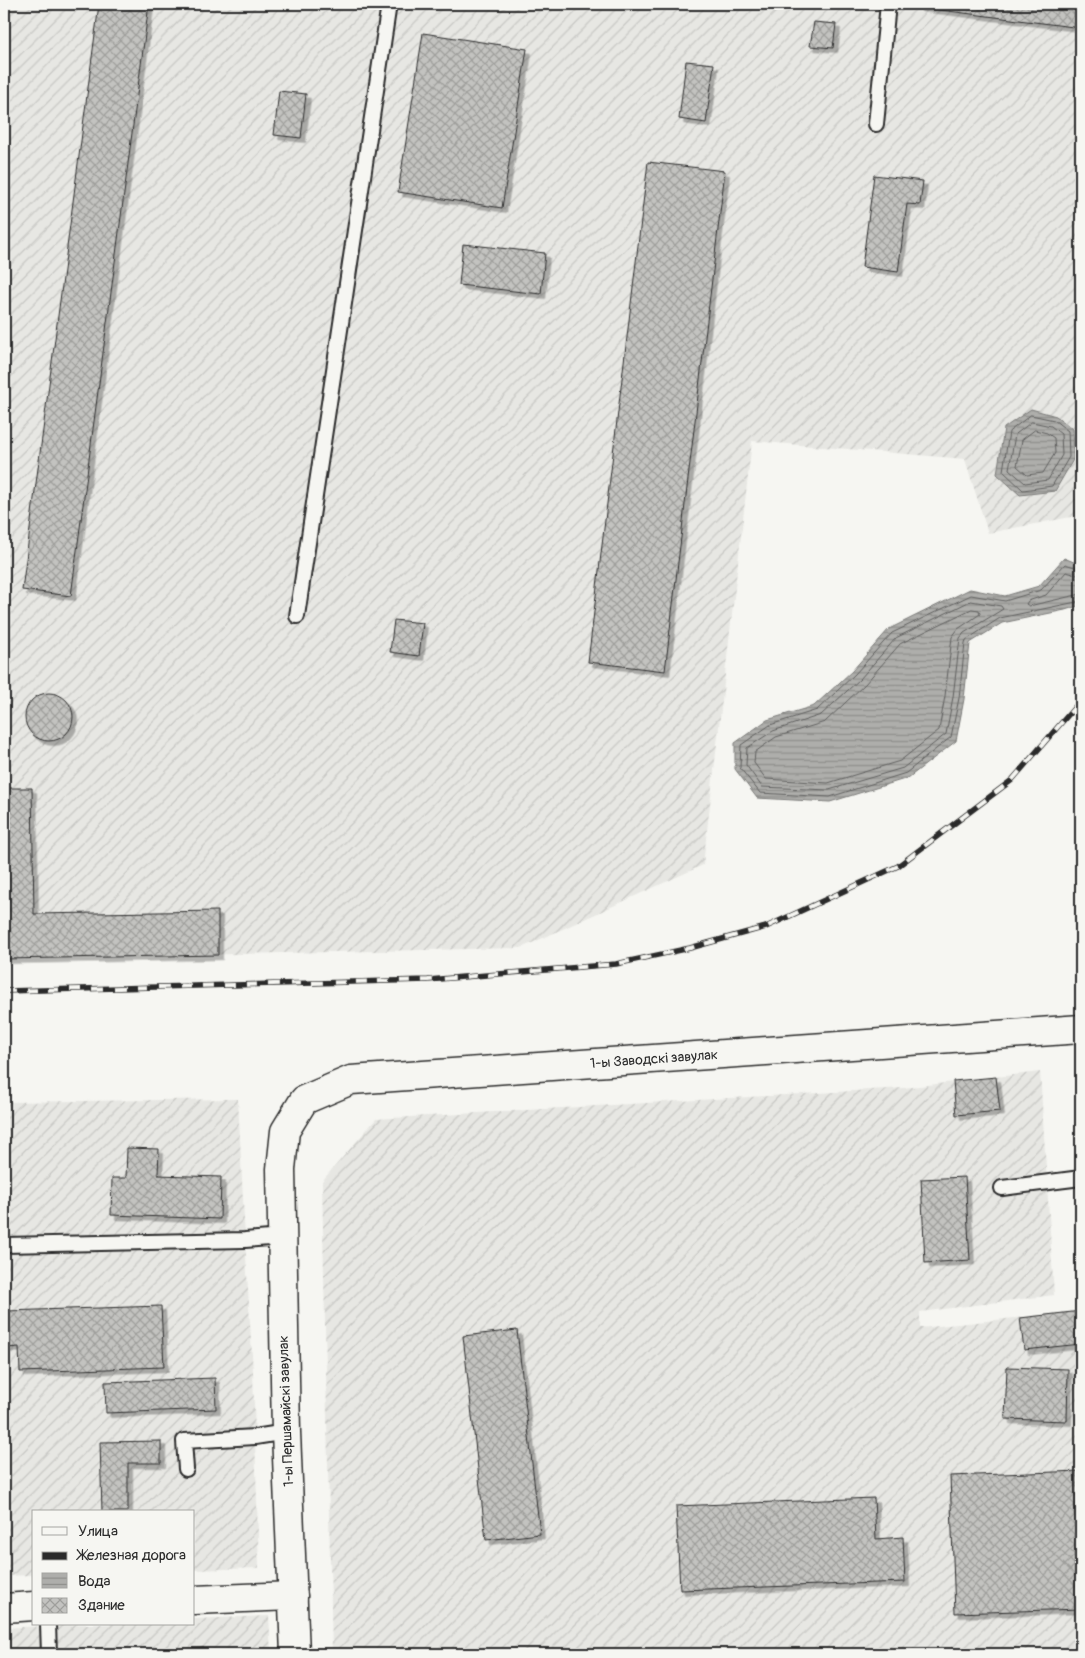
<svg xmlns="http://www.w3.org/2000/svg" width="1085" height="1658" viewBox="0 0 1085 1658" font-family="Pangolin,sans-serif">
  <defs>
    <pattern id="industrial-furrows" width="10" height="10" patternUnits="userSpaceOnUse" patternTransform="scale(1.25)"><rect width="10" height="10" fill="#e7e7e3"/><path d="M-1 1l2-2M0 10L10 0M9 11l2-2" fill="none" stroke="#c6c6c3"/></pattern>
    <pattern id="water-rules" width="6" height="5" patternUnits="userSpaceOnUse" patternTransform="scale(1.25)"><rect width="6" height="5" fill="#aeaeab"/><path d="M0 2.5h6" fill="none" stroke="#8e8e8b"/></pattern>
    <pattern id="building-cross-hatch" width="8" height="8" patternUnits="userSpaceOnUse" patternTransform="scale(1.25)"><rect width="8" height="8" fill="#c3c3c0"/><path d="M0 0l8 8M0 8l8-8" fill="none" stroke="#9f9f9c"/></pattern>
    <filter id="shadow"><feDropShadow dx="4.5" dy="4.5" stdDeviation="0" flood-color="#0004"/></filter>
  </defs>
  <rect width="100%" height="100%" fill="#f6f6f2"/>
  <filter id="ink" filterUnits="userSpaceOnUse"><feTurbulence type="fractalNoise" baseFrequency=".02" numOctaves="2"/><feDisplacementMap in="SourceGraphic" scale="10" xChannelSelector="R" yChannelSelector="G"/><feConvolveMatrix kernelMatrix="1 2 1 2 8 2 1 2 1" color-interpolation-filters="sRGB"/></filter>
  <g filter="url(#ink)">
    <g fill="url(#industrial-furrows)">
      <polygon points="4,4 1081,4 1081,515 988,533 965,459 752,441 703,865 521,948 4,959"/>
      <polygon points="1040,1072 1054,1295 920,1312 920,1328 1081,1311 1081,1654 332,1654 322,1181 376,1119 903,1088"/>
      <polygon points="238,1099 245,1240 253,1372 259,1568 194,1570 194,1512 34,1512 34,1575 4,1576 4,1102"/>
      <polygon points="269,1616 271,1654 4,1654 4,1628 80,1624 194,1624 194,1619"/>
    </g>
    <g fill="url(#water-rules)" stroke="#7a7a78">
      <polygon points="1031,409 1056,416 1073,429 1074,458 1055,491 1020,495 997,474 1004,428"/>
      <polygon points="1064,558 1081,565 1081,605 1065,610 1002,623 970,643 964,699 956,741 908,778 830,802 757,798 735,769 735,743 767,720 814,706 852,671 889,629 970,589 1005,596 1039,586"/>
    </g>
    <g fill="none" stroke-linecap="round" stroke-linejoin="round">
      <g stroke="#5f5f5e" stroke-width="1">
        <polygon points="1031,415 1054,420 1068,431 1069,457 1052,486 1023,490 1003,471 1009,432"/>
        <polygon points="1032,422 1051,426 1061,434 1062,455 1048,480 1025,483 1009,469 1015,435"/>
        <polygon points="1035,430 1047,433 1054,438 1055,453 1043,473 1027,475 1017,466 1022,440"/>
        <polyline points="1081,569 1065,564 1041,590 1005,601 971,595 892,633 855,674 817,710 770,725 741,745 740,768 760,793 830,797 906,773 951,737 959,698 965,643 966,640 1000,618 1081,601"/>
        <polyline points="1081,576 1066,572 1046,595 1028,601 1026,604 1029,606 1081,594"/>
        <polygon points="971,601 1001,606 1003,609 964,633 960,638 953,697 946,734 903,768 829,790 762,787 746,765 747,748 773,731 821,715 860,679 896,638"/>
        <polygon points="972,609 979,610 980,614 958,629 952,637 945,696 939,730 900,761 828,783 766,779 754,763 755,752 776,737 825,722 865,684 900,644"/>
      </g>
    </g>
    <g fill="url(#building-cross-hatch)" stroke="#2b2b2b" filter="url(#shadow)">
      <polygon points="99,4 149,4 71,596 22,590"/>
      <polygon points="917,4 1081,4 1081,28 917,7"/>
      <polygon points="814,22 836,24 833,48 810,46"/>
      <polygon points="423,33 527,49 502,208 398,192"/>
      <polygon points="686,61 714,64 706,123 679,119"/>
      <polygon points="279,91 306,94 301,138 274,135"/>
      <polygon points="648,162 725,171 665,671 588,662"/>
      <polygon points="874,175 923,181 920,205 907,204 898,272 862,267"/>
      <polygon points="463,244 545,253 541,294 459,285"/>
      <polygon points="394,620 423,623 419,656 390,652"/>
      <circle cx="49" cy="717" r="24"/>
      <polygon points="4,788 32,788 34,914 218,911 218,955 4,959"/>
      <polygon points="996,1077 1000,1111 956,1115 953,1081"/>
      <polygon points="127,1148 159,1149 158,1175 221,1177 220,1219 111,1215 112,1178 126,1178"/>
      <polygon points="965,1177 970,1260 925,1263 921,1179"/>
      <polygon points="161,1306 164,1367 20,1372 19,1347 7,1348 6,1311"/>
      <polygon points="1081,1311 1081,1344 1024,1350 1020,1318"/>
      <polygon points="517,1330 540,1534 486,1540 463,1336"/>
      <polygon points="1007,1367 1068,1369 1067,1421 1005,1419"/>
      <polygon points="215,1378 216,1409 106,1413 105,1382"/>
      <polygon points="161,1441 161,1463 128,1463 128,1512 102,1512 100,1442"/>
      <polygon points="1081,1471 1081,1609 955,1613 950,1476"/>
      <polygon points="874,1498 876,1539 903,1537 905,1582 680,1590 676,1506"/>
      <polygon points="204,1648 204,1654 151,1654 151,1652"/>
    </g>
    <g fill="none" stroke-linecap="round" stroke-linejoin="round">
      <defs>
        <g id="lane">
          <polyline points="876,124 888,4"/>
          <polyline points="297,616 389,4"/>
          <polyline points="1002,1188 1081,1178"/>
          <polyline points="4,1245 245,1240 282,1237"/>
          <polyline points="186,1469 184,1441 255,1437 286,1432"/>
          <polyline points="48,1624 49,1654"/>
        </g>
        <g id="street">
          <polyline points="194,1600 293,1596"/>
          <polyline points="4,1608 34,1606"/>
          <polyline points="295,1654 286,1432 281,1169 285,1131 304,1100 351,1080 1081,1029"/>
        </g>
      </defs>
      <use href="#lane" stroke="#2b2b2b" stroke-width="18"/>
      <use href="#street" stroke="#2b2b2b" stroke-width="31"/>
      <use href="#lane" stroke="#f6f6f2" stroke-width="14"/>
      <use href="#street" stroke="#f6f6f2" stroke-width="28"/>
      <defs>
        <polyline id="rail" points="4,991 428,980 616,964 690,948 766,927 898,866 1012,780 1081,700"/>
      </defs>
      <use href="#rail" stroke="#2b2b2b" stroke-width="5.5"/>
      <use href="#rail" stroke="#f6f6f2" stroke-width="4" stroke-dasharray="11" stroke-linecap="butt"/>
    </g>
  </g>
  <g text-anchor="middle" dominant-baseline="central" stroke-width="4" stroke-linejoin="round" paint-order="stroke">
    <g font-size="14" fill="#2b2b2b" stroke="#f6f6f2">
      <text transform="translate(654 1059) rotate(-4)">1-ы Заводскі завулак</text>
      <text transform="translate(286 1411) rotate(-92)">1-ы Першамайскі завулак</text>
    </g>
  </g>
  <rect width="1085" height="1658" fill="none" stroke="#f6f6f2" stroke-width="20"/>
  <rect x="10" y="10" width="1065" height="1638" fill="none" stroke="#2b2b2b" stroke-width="2" filter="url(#ink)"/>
  <rect x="32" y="1510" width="162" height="115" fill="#f6f6f2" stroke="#a5a5a2"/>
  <rect x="42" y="1527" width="25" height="8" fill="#f6f6f2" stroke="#a5a5a2"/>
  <text x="78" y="1536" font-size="15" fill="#2b2b2b">Улица</text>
  <rect x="42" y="1552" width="25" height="8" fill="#2b2b2b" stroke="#a5a5a2"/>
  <text x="78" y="1560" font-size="15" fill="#2b2b2b">Железная дорога</text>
  <rect x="42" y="1573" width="25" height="15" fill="url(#water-rules)" stroke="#a5a5a2"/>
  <text x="78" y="1586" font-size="15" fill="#2b2b2b">Вода</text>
  <rect x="42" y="1598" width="25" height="15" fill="url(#building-cross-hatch)" stroke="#a5a5a2"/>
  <text x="78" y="1610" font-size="15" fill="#2b2b2b">Здание</text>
</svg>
